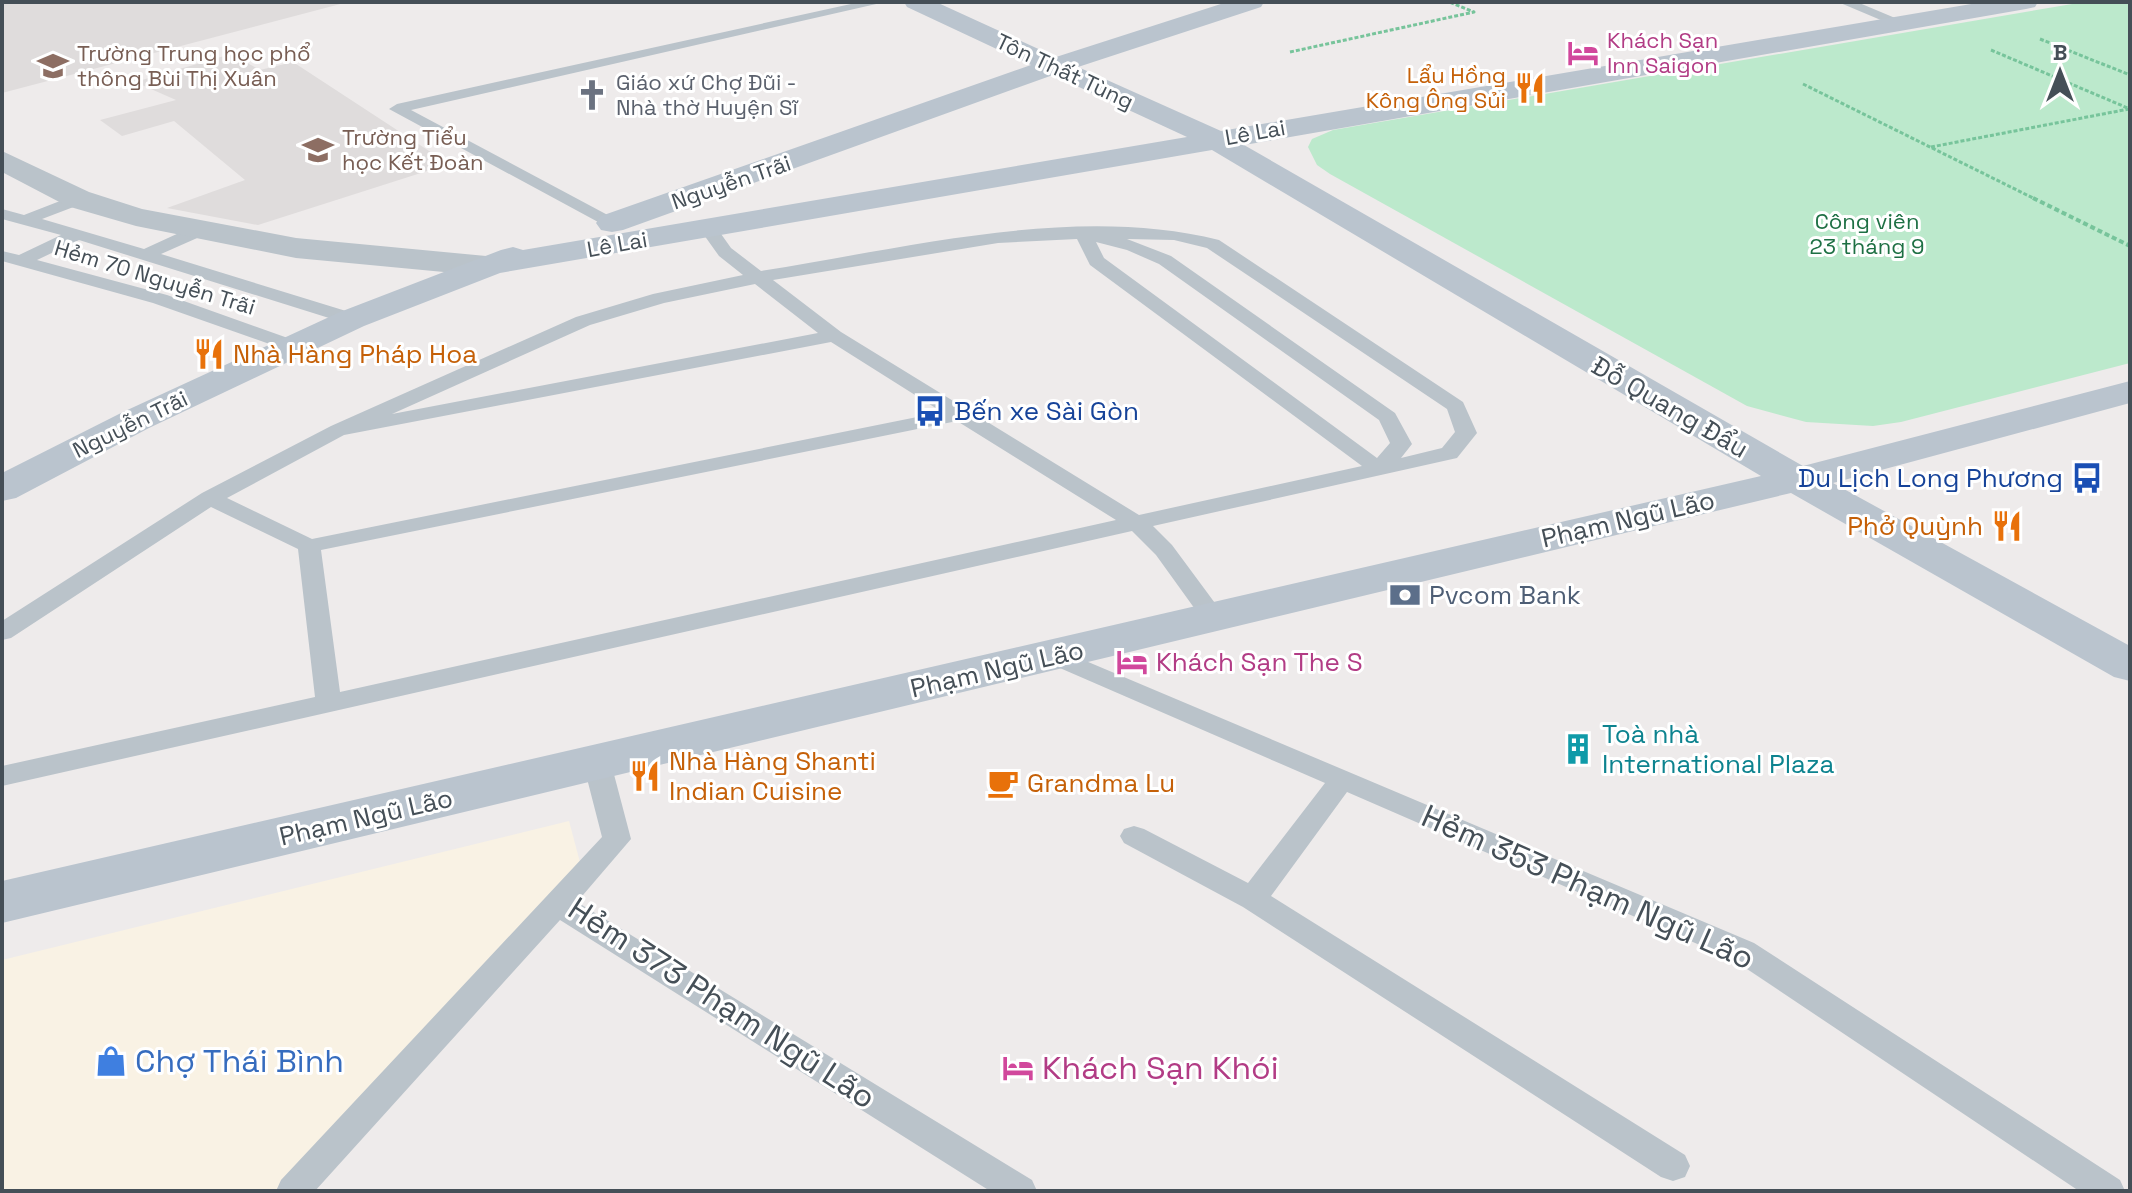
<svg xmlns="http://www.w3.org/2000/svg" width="2132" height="1193" viewBox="0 0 2132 1193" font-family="'Space Grotesk',sans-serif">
  <rect width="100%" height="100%" fill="#eeebeb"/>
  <polygon fill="#f9f2e4" points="569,821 581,866 279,1191 2,1191 2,960"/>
  <g fill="#dfdcdc">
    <polygon points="2,2 348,2 2,93"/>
    <polygon points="231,54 260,70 293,62 449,164 258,225 167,208 245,180 174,121 122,136 100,120 176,100 135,82"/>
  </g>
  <polygon fill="#bce9cc" points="2084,2 2130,2 2130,363 1901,422 1873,426 1806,422 1747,406 1330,174 1317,165 1308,147 1312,139 1333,130"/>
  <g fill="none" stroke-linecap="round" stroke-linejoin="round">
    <g stroke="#77c49b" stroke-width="3" stroke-dasharray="4 2" stroke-linecap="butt">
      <polyline points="2040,39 2130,75"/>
      <polyline points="1991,50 2130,109"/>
      <polyline points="1290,52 1474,12 1449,2"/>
      <polyline points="1803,84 2037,200"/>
      <polyline points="1931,147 2129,109"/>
    </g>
    <polyline stroke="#77c49b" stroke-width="4" stroke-dasharray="5 3" stroke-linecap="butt" points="2033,198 2130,246"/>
    <g fill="#bac3ca" fill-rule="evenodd">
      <polygon points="860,2 885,2 411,110 617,220 620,224 617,228 611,229 389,109 397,104"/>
      <polygon points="1838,2 1857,2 1907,23 1895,26"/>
      <polygon points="78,194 84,195 86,199 84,203 42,219 144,249 192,227 204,227 207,231 204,235 161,254 359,315 361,319 359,323 345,323 79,240 37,260 167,295 299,342 302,346 292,352 153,303 2,261 2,251 19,255 61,235 2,219 2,209 24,215"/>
      <path d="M 708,223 L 714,224 L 731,248 L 761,271 C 907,248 1074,204 1219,240 L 1463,402 L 1477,433 L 1457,458 L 1153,526 L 1172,545 L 1226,618 L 1223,623 L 1205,623 L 1156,555 L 1132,531 L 2,786 L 2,766 L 315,697 L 298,549 L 211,507 L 11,638 L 2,640 L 2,621 L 202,493 L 331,426 L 576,317 L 653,294 L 743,275 L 719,256 L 699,228 ZM 1077,239 L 1090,265 L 1362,466 L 1139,515 L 841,332 L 773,280 L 998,243 ZM 1127,239 L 1174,240 L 1207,248 L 1447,409 L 1455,432 L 1442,448 L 1401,458 L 1412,444 L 1395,413 L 1171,256 ZM 1096,242 L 1127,250 L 1159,264 L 1379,420 L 1390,443 L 1377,458 L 1104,258 ZM 755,284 L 818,333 L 392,414 L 590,325 L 664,303 ZM 831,342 L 942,412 L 312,539 L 227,498 L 344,435 ZM 957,421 L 1116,520 L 340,692 L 321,550 Z"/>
      <polygon points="1055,648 1754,943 2120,1180 2125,1191 2079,1191 1732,959 1347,792 1271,896 1685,1155 1690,1166 1685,1177 1673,1181 1661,1177 1243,907 1124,843 1120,836 1124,829 1134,826 1144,829 1248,883 1325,783 1046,662 1042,656 1046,650"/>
      <polygon points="597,754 607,756 611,763 631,839 577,902 1032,1180 1037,1191 990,1191 560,920 315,1191 276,1191 281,1180 602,837 583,763 587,756"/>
    </g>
    <polygon fill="#bac3ca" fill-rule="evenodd" points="2,151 89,192 142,209 296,238 486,256 498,259 502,266 498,273 486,276 296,258 136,226 67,206 2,172"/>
    <polygon fill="#bac4ce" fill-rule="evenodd" points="904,2 936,2 1056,57 1227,2 1264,2 1261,7 1078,67 1221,131 1983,2 2038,2 2035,7 2026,9 1244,145 1803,466 2130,381 2130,403 1833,483 2130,646 2130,681 2114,677 1791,493 2,923 2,881 1761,476 1212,150 500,273 364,326 149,428 16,498 2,501 2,473 123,412 340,312 501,250 513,247 523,250 1187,137 1053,75 623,230 612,232 601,230 596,223 601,216 1031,65 907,7"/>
  </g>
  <defs>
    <symbol id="hotel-bare" viewBox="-9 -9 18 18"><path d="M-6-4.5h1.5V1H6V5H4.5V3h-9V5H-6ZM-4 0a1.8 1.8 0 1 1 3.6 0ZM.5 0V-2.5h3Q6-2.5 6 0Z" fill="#d1479c" stroke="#fff" stroke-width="2.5" paint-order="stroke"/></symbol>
    <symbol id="school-bare" viewBox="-9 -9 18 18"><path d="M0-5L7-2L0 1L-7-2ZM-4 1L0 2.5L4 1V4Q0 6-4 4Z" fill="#8d6e63" stroke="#fff" stroke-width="2.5" paint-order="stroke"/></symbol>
    <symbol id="restaurant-bare" viewBox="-9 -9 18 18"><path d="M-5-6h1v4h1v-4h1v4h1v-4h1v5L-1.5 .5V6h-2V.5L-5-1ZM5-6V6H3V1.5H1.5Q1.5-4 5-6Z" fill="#e8710a" stroke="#fff" stroke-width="2.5" paint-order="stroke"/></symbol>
    <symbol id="church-bare" viewBox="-9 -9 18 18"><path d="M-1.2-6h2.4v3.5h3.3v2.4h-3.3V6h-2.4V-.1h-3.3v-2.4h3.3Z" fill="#6b7280" stroke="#fff" stroke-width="2.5" paint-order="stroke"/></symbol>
    <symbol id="bus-bare" viewBox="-9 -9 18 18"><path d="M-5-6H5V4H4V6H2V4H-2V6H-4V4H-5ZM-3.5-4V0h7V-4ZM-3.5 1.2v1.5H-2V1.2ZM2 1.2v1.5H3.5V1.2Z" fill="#1a4fb4" stroke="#fff" stroke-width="2.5" paint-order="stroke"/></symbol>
    <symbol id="bank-bare" viewBox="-9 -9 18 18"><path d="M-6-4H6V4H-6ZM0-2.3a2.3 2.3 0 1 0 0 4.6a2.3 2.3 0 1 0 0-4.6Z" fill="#5c6f8a" stroke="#fff" stroke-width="2.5" paint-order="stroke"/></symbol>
    <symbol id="building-bare" viewBox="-9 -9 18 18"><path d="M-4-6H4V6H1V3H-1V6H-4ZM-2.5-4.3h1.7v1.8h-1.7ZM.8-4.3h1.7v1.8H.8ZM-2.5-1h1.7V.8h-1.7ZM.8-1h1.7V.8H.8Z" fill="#0f9aa8" stroke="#fff" stroke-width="2.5" paint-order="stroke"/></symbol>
    <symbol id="cafe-bare" viewBox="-9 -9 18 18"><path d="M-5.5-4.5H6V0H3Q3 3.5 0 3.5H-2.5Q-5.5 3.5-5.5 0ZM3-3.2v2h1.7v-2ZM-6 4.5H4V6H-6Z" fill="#e8710a" stroke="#fff" stroke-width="2.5" paint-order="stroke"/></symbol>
    <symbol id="shop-bare" viewBox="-9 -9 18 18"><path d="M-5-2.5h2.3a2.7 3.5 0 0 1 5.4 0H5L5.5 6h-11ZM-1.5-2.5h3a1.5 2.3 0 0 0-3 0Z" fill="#3f7fe0" stroke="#fff" stroke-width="2.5" paint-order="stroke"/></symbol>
  </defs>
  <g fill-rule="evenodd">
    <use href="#hotel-bare" x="1561" y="31" width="44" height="44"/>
    <use href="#school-bare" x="31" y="44" width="44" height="44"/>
    <use href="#restaurant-bare" x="1508" y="66" width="44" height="44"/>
    <use href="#church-bare" x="570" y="73" width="44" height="44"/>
    <use href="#school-bare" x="296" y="128" width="44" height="44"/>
    <use href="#restaurant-bare" x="187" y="332" width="44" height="44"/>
    <use href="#bus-bare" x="908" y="389" width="44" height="44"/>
    <use href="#bus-bare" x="2065" y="456" width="44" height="44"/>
    <use href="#restaurant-bare" x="1985" y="504" width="44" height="44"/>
    <use href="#bank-bare" x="1383" y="573" width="44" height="44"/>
    <use href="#hotel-bare" x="1110" y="640" width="44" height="44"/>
    <use href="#building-bare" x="1556" y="727" width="44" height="44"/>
    <use href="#restaurant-bare" x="623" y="754" width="44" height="44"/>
    <use href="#cafe-bare" x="981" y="761" width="44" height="44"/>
    <use href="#shop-bare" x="89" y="1039" width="44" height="44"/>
    <use href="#hotel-bare" x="996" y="1046" width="44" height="44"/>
  </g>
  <g text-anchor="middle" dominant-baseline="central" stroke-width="6" stroke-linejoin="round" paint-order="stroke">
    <g font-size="22" fill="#b23c85" stroke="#fff" text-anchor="start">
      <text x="1607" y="40">Khách Sạn<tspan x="1607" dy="25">Inn Saigon</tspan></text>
    </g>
    <g font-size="22" fill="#785e54" stroke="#fff" text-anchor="start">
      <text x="77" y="53">Trường Trung học phổ<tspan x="77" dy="25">thông Bùi Thị Xuân</tspan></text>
      <text x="342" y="137">Trường Tiểu<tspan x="342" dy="25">học Kết Đoàn</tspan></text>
    </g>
    <g font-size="22" fill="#454f57" stroke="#fff">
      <text transform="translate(1065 71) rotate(25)">Tôn Thất Tùng</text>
      <text transform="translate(1255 132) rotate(-10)">Lê Lai</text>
      <text transform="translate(731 182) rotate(-19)">Nguyễn Trãi</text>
      <text transform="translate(617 244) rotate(-10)">Lê Lai</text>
      <text transform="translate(155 277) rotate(17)">Hẻm 70 Nguyễn Trãi</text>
      <text transform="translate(130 424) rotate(-26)">Nguyễn Trãi</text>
    </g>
    <g font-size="22" fill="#c56008" stroke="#fff" text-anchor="end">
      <text x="1506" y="75">Lẩu Hồng<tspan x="1506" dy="25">Kông Ông Sủi</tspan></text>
    </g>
    <g font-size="22" fill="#5b616d" stroke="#fff" text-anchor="start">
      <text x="616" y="82">Giáo xứ Chợ Đũi -<tspan x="616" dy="25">Nhà thờ Huyện Sĩ</tspan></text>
    </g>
    <g font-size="22" fill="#1e7044" stroke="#fff">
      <text x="1867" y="221">Công viên<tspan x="1867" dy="25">23 tháng 9</tspan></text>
    </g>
    <g font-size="26" fill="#c56008" stroke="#fff" text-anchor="start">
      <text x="233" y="354">Nhà Hàng Pháp Hoa</text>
      <text x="1983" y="526" text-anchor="end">Phở Quỳnh</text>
      <text x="669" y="761">Nhà Hàng Shanti<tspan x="669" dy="30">Indian Cuisine</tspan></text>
      <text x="1027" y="783">Grandma Lu</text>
    </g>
    <g font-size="26" fill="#454f57" stroke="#fff">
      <text transform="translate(1670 407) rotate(30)">Ðỗ Quang Ðẩu</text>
      <text transform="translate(1628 519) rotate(-13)">Phạm Ngũ Lão</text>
      <text transform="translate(997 669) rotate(-13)">Phạm Ngũ Lão</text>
      <text transform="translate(366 817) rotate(-13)">Phạm Ngũ Lão</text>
    </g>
    <g font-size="26" fill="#164399" stroke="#fff" text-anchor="start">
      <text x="954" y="411">Bến xe Sài Gòn</text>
      <text x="2063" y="478" text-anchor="end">Du Lịch Long Phương</text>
    </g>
    <g font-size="26" fill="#4e5e75" stroke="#fff" text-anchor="start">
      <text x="1429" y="595">Pvcom Bank</text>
    </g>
    <g font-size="26" fill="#b23c85" stroke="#fff" text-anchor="start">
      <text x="1156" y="662">Khách Sạn The S</text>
    </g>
    <g font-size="26" fill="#0d838f" stroke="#fff" text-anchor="start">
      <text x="1602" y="734">Toà nhà<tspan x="1602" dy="30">International Plaza</tspan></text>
    </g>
    <g font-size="32" fill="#454f57" stroke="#fff">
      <text transform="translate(1588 887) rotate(24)">Hẻm 353 Phạm Ngũ Lão</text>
      <text transform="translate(722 1003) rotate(33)">Hẻm 373 Phạm Ngũ Lão</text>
    </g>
    <g font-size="32" fill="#366cbe" stroke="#fff" text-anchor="start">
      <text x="135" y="1061">Chợ Thái Bình</text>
    </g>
    <g font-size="32" fill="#b23c85" stroke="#fff" text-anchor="start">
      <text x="1042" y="1068">Khách Sạn Khói</text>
    </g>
  </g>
  <rect width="2132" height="1193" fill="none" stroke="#454f57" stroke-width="8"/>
  <g transform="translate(2060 72)" stroke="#ffffff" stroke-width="6" paint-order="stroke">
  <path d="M0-6L14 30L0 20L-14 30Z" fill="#454f57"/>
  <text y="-12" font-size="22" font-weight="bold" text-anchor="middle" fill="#454f57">B</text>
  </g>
</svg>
